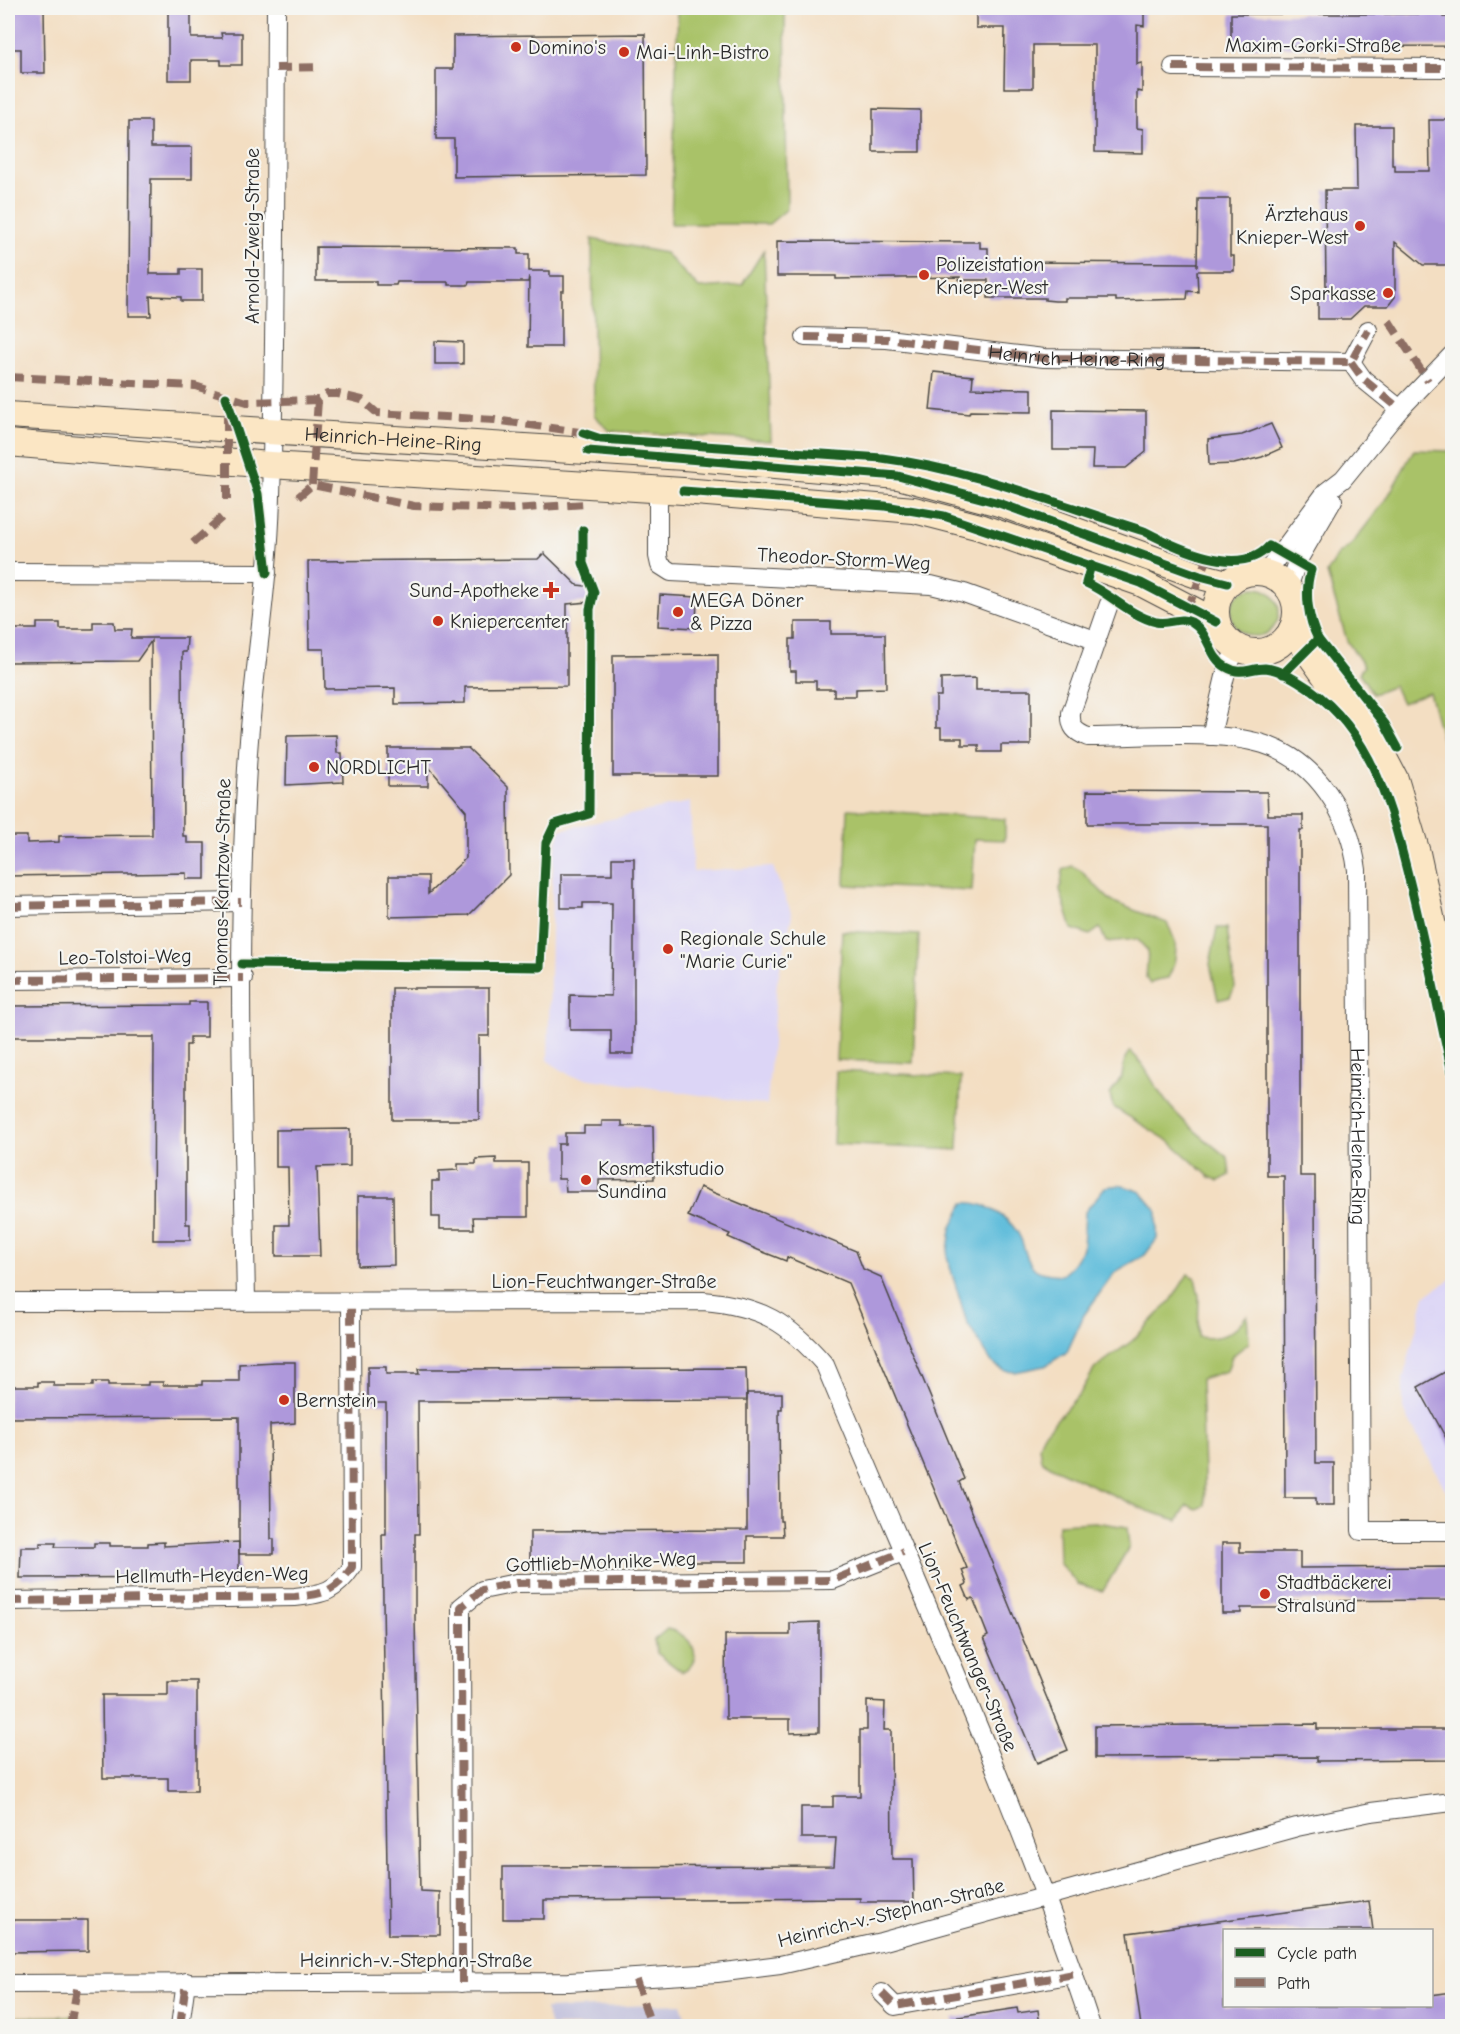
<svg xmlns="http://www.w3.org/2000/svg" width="1460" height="2034" viewBox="0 0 1460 2034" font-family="'Comic Neue',sans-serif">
  <rect width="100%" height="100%" fill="#f6f6f2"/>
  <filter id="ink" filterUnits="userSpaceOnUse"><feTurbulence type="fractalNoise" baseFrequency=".0167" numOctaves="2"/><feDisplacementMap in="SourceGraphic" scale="12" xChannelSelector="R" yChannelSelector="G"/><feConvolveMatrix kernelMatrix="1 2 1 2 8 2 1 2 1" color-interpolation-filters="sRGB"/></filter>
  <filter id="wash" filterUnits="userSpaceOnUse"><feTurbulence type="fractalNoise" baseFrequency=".008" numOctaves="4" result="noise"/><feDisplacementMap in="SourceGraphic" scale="24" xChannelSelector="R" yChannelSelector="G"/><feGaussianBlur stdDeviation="1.35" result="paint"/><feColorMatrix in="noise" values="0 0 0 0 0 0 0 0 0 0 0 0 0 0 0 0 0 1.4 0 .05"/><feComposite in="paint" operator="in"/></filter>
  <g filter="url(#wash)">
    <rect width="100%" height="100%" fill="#f3dec2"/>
    <g fill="#dcd5f6">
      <polygon points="690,802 693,871 773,867 792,915 777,983 767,1105 571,1076 548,1061 553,857 560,830"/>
      <polygon points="1452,1278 1452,1491 1446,1491 1403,1409 1403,1379 1425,1296"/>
    </g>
    <polygon fill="#c2c1dc" points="681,2004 688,2026 551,2026 545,2009"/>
    <g fill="#a9c268" stroke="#6a764a" stroke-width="1.5">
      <polygon points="678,8 785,8 787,209 769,224 671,224"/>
      <polygon points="592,239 665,253 699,288 742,285 764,250 771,441 610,431 594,415"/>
      <polygon points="1414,450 1452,451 1452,776 1429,692 1402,703 1394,686 1373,694 1359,673 1364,666 1347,641 1327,573 1338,555 1352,544 1387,498"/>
      <circle cx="1255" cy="612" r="24"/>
      <polygon points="848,809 1005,819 1005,840 975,839 972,891 845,885"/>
      <path d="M 1072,866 L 1080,870 L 1111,901 L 1167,923 C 1178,943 1179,957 1168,978 L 1156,980 L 1150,984 L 1146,978 L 1148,951 L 1137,939 L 1106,942 L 1100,928 L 1090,935 L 1072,929 L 1060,890 L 1063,870 Z"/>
      <polygon points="1217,928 1227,928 1235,987 1230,997 1218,1000 1210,964"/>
      <polygon points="842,931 919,935 913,1063 836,1060"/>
      <path d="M 1130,1051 C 1147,1067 1148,1075 1160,1093 C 1177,1119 1204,1138 1228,1158 L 1230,1175 L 1219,1181 L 1210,1177 L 1169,1141 L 1113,1107 L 1110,1095 L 1122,1076 L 1125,1058 Z"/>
      <polygon points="836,1071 961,1077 958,1150 833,1144"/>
      <path d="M 1188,1274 L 1195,1278 L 1199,1296 L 1198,1337 C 1222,1340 1233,1334 1247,1315 L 1249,1343 L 1232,1356 L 1227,1371 L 1201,1379 L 1205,1506 L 1197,1509 L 1187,1505 L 1178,1520 L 1148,1511 L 1054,1468 L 1041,1460 L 1039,1446 L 1043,1435 L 1081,1392 L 1095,1368 L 1132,1341 L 1171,1301 Z"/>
      <polygon points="1095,1522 1127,1527 1129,1547 1103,1591 1078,1584 1059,1563 1058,1524"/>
      <path d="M 667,1629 C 689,1633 708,1657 682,1672 L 657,1653 L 654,1640 Z"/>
      <polygon points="80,2016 79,2026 8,2026 8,2017"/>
    </g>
    <path fill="#5bbbda" stroke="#437382" stroke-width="1.5" d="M 1121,1185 L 1141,1192 L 1157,1211 L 1157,1239 L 1145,1255 L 1115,1272 L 1084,1315 L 1067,1352 L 1045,1366 L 1015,1372 L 1005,1371 L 993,1364 L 967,1323 L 947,1257 L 951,1229 L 964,1203 C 985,1200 1013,1220 1021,1239 C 1025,1249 1026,1261 1035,1269 C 1041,1274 1053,1274 1062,1275 L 1071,1267 L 1083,1248 L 1085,1212 L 1105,1187 Z"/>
    <g id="blocks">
      <g fill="#ae98db">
        <polygon points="13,8 44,8 45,73 21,73 21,49 13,49"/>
        <polygon points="168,8 191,8 191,38 222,38 221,33 242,33 242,65 221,65 221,60 191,60 191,80 168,80"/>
        <polygon points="1060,8 1144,8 1144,26 1137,25 1137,64 1142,63 1142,92 1137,91 1137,128 1143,129 1143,153 1095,152 1095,45 1033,45 1033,88 1004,88 1005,28 976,28 976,11 1060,11"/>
        <polygon points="1231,14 1443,14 1443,17 1452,17 1452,46 1231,47"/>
        <polygon points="645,34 646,175 454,177 454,139 436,139 436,69 453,69 453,36"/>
        <polygon points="873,109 920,110 920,152 873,152"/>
        <polygon points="1429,120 1452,120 1452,265 1423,265 1395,242 1395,297 1388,306 1364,306 1350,319 1318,319 1318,293 1326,293 1325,190 1357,190 1356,126 1392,126 1392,165 1395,165 1395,171 1430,171"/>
        <polygon points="129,121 151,121 151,147 192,147 192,179 151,179 150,274 181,274 181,269 202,269 202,301 181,301 181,297 150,296 151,316 128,316"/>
        <polygon points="1198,199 1230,199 1230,256 1234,256 1234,271 1197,271 1198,292 1188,291 1187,299 1116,301 1116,298 1065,298 1065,301 1055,301 1045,300 1045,298 988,298 988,280 959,280 960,277 836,279 836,276 777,276 777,241 980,242 980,248 988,248 988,262 1197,263 1197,267"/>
        <polygon points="316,247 518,248 518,254 529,254 529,271 550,271 550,276 564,276 564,291 561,291 561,347 528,347 529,276 528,282 469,282 468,285 448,285 448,282 397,282 396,285 376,285 376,281 316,281"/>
        <polygon points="435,341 463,342 463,364 435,364"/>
        <polygon points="934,372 973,376 972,388 1032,389 1032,412 970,411 969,414 930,410"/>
        <polygon points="1053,410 1146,411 1146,452 1126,468 1092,468 1093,450 1053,450"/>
        <polygon points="1271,424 1282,448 1262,457 1234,464 1209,465 1208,439 1242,435"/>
        <polygon points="544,553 577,585 586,586 591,591 588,602 567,604 567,686 465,687 465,703 395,704 395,688 325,689 324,649 309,649 308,561 538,559"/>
        <polygon points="660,595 697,597 696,628 658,626"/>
        <polygon points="93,622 114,622 115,629 132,629 131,638 187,638 186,652 182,652 183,836 187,836 187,843 205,843 205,879 186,879 186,873 8,876 8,836 27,836 27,843 59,842 59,836 152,835 151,641 137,661 8,662 8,629 37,629 37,623 60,623 60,629 93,629"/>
        <polygon points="795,622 831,622 831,634 885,634 886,688 856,689 856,696 834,696 834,689 816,689 816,681 796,681 796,671 790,671 790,639 795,639"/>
        <polygon points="718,654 718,776 613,776 613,655"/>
        <polygon points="976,678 976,690 1031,690 1031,745 1001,745 1001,752 979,752 979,745 962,745 962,738 941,738 941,728 936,728 936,696 941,696 941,679"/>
        <polygon points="336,735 337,753 342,753 343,782 286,785 287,736"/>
        <polygon points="388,748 468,748 508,787 509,875 469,915 389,917 389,876 428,876 428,894 466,858 466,811 428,766 428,786 388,786"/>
        <polygon points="1087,791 1267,792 1268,815 1303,815 1303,830 1300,830 1300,1176 1315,1176 1316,1463 1334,1463 1334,1505 1316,1505 1316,1498 1285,1498 1284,1176 1267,1176 1267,824 1087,824"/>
        <polygon points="612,858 634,858 634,1054 611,1054 611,1030 570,1030 570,995 611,996 612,903 583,903 583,908 561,908 561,874 612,874"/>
        <polygon points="392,988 489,988 489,1036 479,1036 479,1120 392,1120"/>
        <polygon points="189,1002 207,1002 207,1037 190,1037 190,1045 186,1045 186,1224 190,1224 190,1240 153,1240 154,1037 8,1037 8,1006 189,1005"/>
        <polygon points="602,1121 622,1121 622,1126 653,1126 654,1179 599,1180 599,1192 566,1192 565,1179 558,1179 558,1144 565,1144 565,1133 584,1133 584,1126 602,1126"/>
        <polygon points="350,1129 350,1166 317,1167 320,1256 276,1256 276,1225 289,1225 288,1167 276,1167 276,1130"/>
        <polygon points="496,1158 496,1163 528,1163 528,1217 473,1217 474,1229 440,1229 440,1217 432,1217 432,1181 439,1181 439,1171 458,1170 458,1164 476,1164 476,1159"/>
        <polygon points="700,1187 856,1251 863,1269 881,1277 964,1479 959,1482 1068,1750 1037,1763 984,1638 988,1636 973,1598 969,1600 963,1586 967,1584 962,1570 967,1568 848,1283 787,1257 786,1261 758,1250 728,1237 730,1234 688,1216"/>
        <polygon points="358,1196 393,1196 394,1265 358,1266"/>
        <polygon points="275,1362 295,1362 295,1423 270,1425 271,1539 274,1539 274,1554 239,1554 239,1417 8,1418 8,1386 38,1386 38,1382 54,1382 53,1386 93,1386 93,1382 108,1382 108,1385 148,1385 148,1382 163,1382 163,1385 202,1385 202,1381 239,1381 239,1364"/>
        <polygon points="368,1367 386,1367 386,1374 419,1374 418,1369 746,1368 747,1400 418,1401 419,1534 415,1534 415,1618 420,1891 440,1892 440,1935 388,1935 382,1534 386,1534 386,1403 368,1403"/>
        <polygon points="1452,1368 1452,1449 1418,1387"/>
        <polygon points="747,1393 782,1393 782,1409 779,1409 780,1521 782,1521 783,1536 747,1536 747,1562 530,1562 530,1531 747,1530"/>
        <polygon points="164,1542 164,1546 239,1542 239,1577 20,1578 21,1547 40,1547 40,1543 56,1543 55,1547 94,1547 94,1543 110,1543 110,1546 148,1546 148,1543"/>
        <polygon points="1222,1543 1240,1543 1240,1552 1300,1552 1300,1568 1452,1567 1452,1600 1285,1601 1285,1608 1241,1608 1241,1613 1222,1613"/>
        <polygon points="819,1622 819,1732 790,1733 790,1719 726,1719 725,1635 790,1635 790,1623"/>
        <polygon points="168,1681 197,1681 197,1791 168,1791 168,1778 103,1778 102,1695 168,1695"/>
        <polygon points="867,1701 885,1702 884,1730 891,1730 892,1859 913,1859 914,1902 860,1902 860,1898 544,1900 544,1919 503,1919 503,1867 834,1866 836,1838 801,1838 801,1807 833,1807 833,1796 860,1796 860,1730 867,1730"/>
        <polygon points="1317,1724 1317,1729 1452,1729 1452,1760 1317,1761 1317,1757 1095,1758 1095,1726"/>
        <polygon points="1369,1901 1373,1930 1224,1930 1224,2006 1431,2006 1431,1995 1452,1992 1452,2026 1141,2026 1128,1933"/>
        <polygon points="8,1920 88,1920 88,1951 8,1952"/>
        <polygon points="1017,2008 1018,2013 1038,2010 1040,2026 954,2026 953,2018"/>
      </g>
    </g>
  </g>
  <g filter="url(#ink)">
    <use href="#blocks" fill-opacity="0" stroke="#494642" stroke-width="1.5"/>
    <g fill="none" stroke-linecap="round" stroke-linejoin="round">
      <defs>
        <g id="street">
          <polyline points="1173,67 1452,68"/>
          <polyline points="805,337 887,339 1044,358 1351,362 1368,330"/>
          <polyline points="1351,362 1363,379 1400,409"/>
          <polyline points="658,490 658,556 660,565 671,572 931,585 964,593 1095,640"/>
          <polyline points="8,572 267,573"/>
          <polyline points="1266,573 1326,492 1343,479 1400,409 1452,355"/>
          <polyline points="1288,588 1297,562 1333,500"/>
          <path id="s1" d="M 1109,604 L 1071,713 C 1070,727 1075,732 1088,737 C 1140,737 1215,729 1263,744 C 1318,761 1350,816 1357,870 L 1361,1531 L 1452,1531"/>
          <polyline points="1211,736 1227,668 1237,648"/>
          <polyline points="8,906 241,902"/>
          <polyline points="8,980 243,978"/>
          <path d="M 246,1301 C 243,1124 236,945 247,768 C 252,677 269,587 271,496 C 276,333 275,170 276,8"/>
          <path d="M 8,1302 L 703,1301 C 761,1306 788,1322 825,1365 C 916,1584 1017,1801 1091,2026"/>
          <path d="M 8,1601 L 295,1597 C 324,1594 335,1592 352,1567 L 351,1303"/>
          <polyline points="462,1983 461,1607 482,1590 516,1583 833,1580 903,1552"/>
          <polyline points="8,1984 569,1982 717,1973 780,1965 881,1942 1297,1827 1371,1812 1452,1802"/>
          <polyline points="882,1993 895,2006 1074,1974"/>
          <polyline points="180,2026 186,1982"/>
        </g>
        <g id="secondary">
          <path id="s2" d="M 8,415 L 684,457 L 898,476 L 999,503 L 1200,576 L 1227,583"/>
          <polyline points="8,443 270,465 683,491 914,510 980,527 1141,583 1216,622"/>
          <circle cx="1256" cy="612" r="40"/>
          <polyline points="1292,629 1328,680 1366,724 1395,779 1417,853 1452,1013"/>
        </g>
      </defs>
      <use href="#street" stroke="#494642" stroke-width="20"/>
      <use href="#secondary" stroke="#494642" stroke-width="28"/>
      <use href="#street" stroke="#fff" stroke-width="18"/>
      <use href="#secondary" stroke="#fbe6c4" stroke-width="26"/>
      <g stroke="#8d6e63" stroke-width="8" stroke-dasharray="15 8" stroke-linecap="butt">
        <polyline points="1173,67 1452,68"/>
        <polyline points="276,68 321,67"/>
        <polyline points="1389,321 1428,381"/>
        <path id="s3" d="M 805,337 L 887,339 L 1044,358 L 1351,362 L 1368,330"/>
        <polyline points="1351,362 1363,379 1400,409"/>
        <polyline points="8,377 195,386 247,402 318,400 327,394 338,394 362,400 377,413 495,420 587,433"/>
        <polyline points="227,416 227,500"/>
        <polyline points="312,485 318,400"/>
        <polyline points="298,497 312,485 414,506 513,509 585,504"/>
        <polyline points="193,543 227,513"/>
        <polyline points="1187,610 1208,558"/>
        <polyline points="8,906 241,902"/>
        <polyline points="8,980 243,978"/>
        <polyline points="8,1586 13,1601"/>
        <path d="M 8,1601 L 295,1597 C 324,1594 335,1592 352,1567 L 351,1303"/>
        <polyline points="636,1980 650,2022"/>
        <polyline points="462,1983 461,1607 482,1590 516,1583 833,1580 903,1552"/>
        <polyline points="882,1993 895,2006 1074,1974"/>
        <polyline points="70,2026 78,1984"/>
        <polyline points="180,2026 186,1982"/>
      </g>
      <defs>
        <g id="cycleway">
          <polyline points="226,397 258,494 267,573"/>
          <path d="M 583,433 L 601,439 L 882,458 C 974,470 1057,504 1144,531 C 1175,547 1240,579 1269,546 L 1311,570 C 1304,591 1308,619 1318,639 L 1283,674"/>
          <polyline points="588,451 898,476 999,503 1200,576 1227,583"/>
          <polyline points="683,491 885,506 944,516 1141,583 1216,622"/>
          <path d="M 1091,565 L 1086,583 C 1111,594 1129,615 1156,622 C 1169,625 1180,616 1191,622 C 1210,633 1208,657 1226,667 C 1242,676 1249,668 1265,668 C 1280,669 1298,681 1310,689 C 1377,737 1394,819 1413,895 C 1427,954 1439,1013 1452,1072"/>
          <polyline points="1318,639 1385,724 1398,748"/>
          <polyline points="242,964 540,967 546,843 555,824 589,814 590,609 594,592 583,563 583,530"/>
        </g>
      </defs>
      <use href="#cycleway" stroke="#f6f6f2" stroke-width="13"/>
      <use href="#cycleway" stroke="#1b5e20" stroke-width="9"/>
    </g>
  </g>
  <g fill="#c8321e" stroke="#f6f6f2" stroke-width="2">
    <circle cx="516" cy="47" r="6"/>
    <circle cx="624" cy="52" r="6"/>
    <circle cx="1360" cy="226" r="6"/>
    <circle cx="924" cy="275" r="6"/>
    <circle cx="1388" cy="293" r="6"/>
    <path d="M548 581h6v6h6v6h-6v6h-6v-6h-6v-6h6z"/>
    <circle cx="678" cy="612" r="6"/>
    <circle cx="438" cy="621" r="6"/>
    <circle cx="314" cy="767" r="6"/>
    <circle cx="668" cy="949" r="6"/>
    <circle cx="586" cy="1180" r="6"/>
    <circle cx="284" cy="1400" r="6"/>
    <circle cx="1265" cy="1594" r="6"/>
  </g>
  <g text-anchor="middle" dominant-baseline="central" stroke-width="4.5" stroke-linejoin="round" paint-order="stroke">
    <g font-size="20" fill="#2b2b2b" stroke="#f6f6f2">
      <text x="1313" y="45">Maxim-Gorki-Straße</text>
      <text transform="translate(252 236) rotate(-90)">Arnold-Zweig-Straße</text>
      <text stroke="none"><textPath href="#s3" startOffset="273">Heinrich-Heine-Ring</textPath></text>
      <text stroke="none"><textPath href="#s2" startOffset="386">Heinrich-Heine-Ring</textPath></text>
      <text transform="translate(844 559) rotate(3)">Theodor-Storm-Weg</text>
      <text transform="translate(222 882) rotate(-89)">Thomas-Kantzow-Straße</text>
      <text transform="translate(125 957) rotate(-1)">Leo-Tolstoi-Weg</text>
      <text stroke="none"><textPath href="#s1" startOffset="756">Heinrich-Heine-Ring</textPath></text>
      <text x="604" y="1281">Lion-Feuchtwanger-Straße</text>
      <text transform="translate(601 1562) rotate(-2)">Gottlieb-Mohnike-Weg</text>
      <text transform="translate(212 1575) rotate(-1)">Hellmuth-Heyden-Weg</text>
      <text transform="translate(968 1647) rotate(67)">Lion-Feuchtwanger-Straße</text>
      <text transform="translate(891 1913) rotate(-14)">Heinrich-v.-Stephan-Straße</text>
      <text x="416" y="1960">Heinrich-v.-Stephan-Straße</text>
    </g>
    <g font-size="20" fill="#2b2b2b" stroke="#f6f6f2" text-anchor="start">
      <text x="528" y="47">Domino's</text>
      <text x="636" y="52">Mai-Linh-Bistro</text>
      <text x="1348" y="214" text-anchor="end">Ärztehaus<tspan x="1348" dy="23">Knieper-West</tspan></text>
      <text x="936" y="264">Polizeistation<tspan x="936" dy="23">Knieper-West</tspan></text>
      <text x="1376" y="293" text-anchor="end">Sparkasse</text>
      <text x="539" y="590" text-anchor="end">Sund-Apotheke</text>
      <text x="690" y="600">MEGA Döner<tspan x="690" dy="23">&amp; Pizza</tspan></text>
      <text x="450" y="621">Kniepercenter</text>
      <text x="326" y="767">NORDLICHT</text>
      <text x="680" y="938">Regionale Schule<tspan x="680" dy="23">"Marie Curie"</tspan></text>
      <text x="598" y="1168">Kosmetikstudio<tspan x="598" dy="23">Sundina</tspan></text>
      <text x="296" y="1400">Bernstein</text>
      <text x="1277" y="1582">Stadtbäckerei<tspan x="1277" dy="23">Stralsund</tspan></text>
    </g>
  </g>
  <rect width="1460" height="2034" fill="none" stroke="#f6f6f2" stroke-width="30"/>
  <rect x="1223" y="1929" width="210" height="78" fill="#f6f6f2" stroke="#a5a5a2" stroke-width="1.5"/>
  <rect x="1235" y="1948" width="30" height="9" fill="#1b5e20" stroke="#a5a5a2" stroke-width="1.5"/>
  <text x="1277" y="1959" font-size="18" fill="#2b2b2b">Cycle path</text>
  <rect x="1235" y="1978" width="30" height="9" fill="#8d6e63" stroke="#a5a5a2" stroke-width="1.5"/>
  <text x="1277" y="1989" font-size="18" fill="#2b2b2b">Path</text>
</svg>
